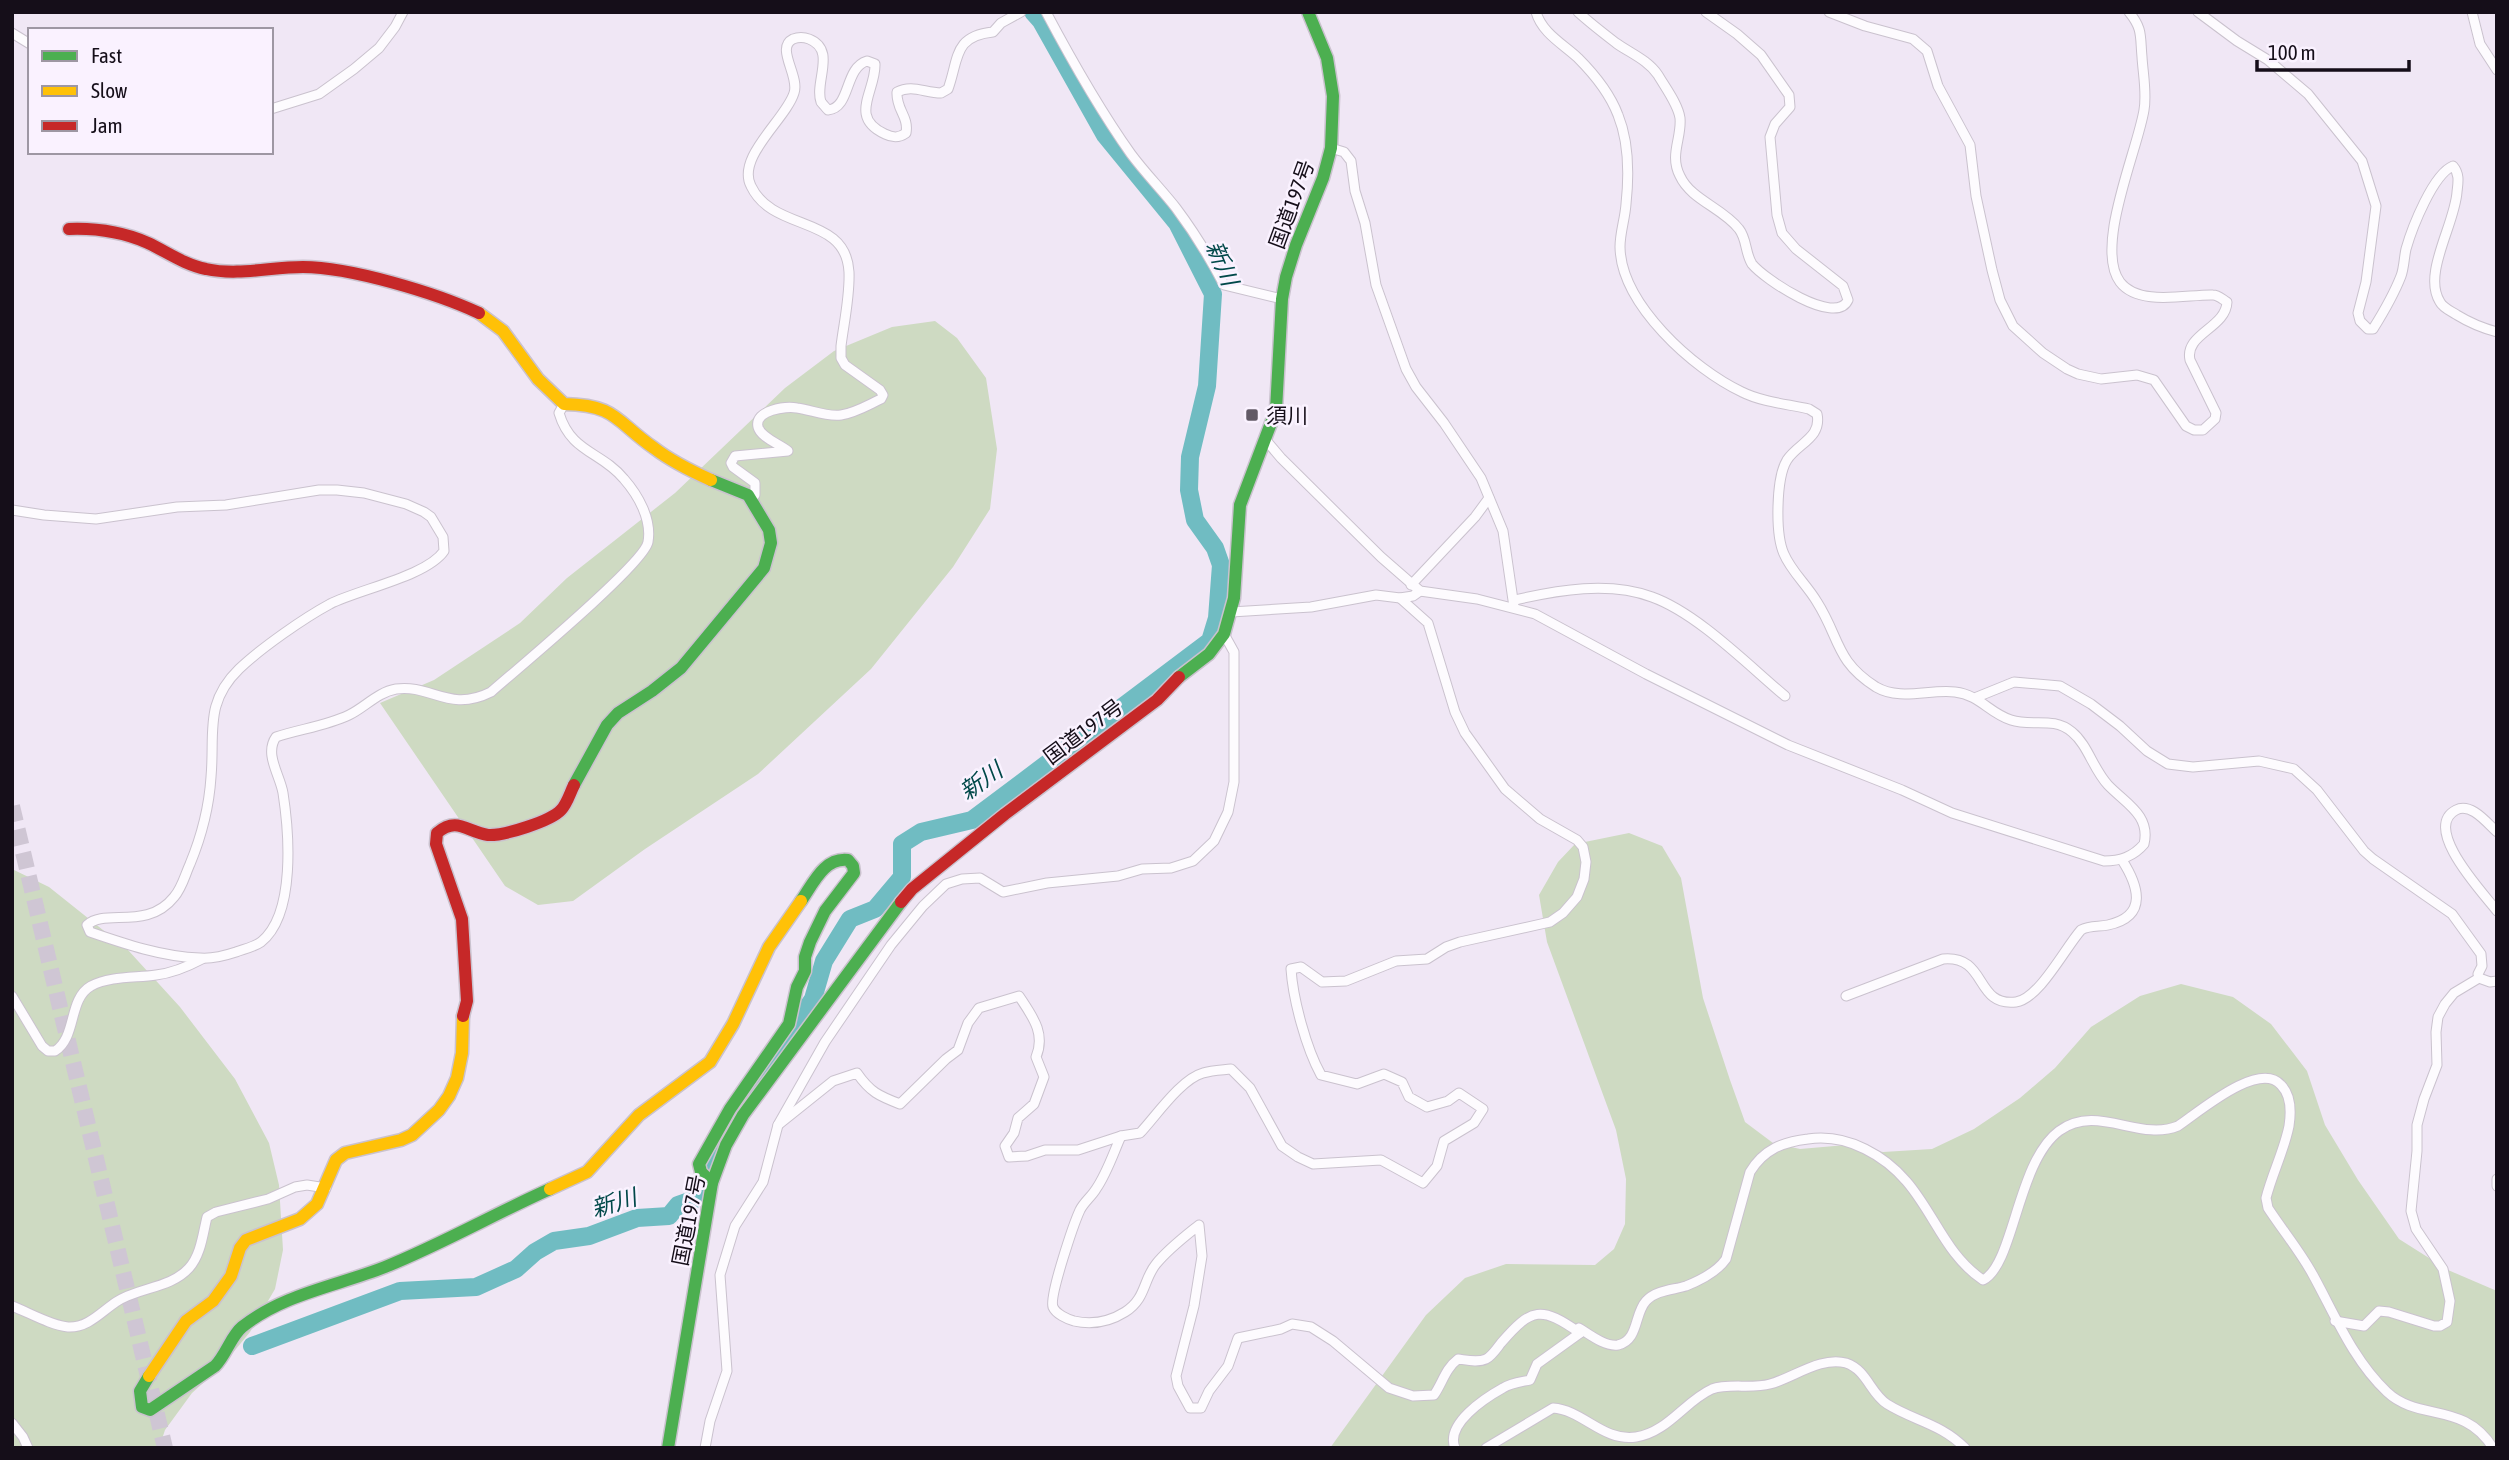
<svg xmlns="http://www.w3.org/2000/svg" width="2509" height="1460" viewBox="0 0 2509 1460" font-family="'Asap Condensed','Noto Sans JP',sans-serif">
  <rect width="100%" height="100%" fill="#f0e7f5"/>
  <g fill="#cedac2">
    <polygon points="935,321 957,338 986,378 997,449 990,509 953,567 871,669 758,774 645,849 573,901 538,905 505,886 380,703 434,680 520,623 567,578 675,493 785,388 834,351 892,327"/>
    <polygon points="1629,833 1662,846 1681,878 1703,998 1730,1080 1745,1122 1773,1143 1800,1149 1846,1145 1883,1152 1932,1149 1974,1129 2020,1098 2055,1068 2091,1027 2140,996 2181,984 2233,997 2271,1024 2307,1071 2325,1125 2358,1180 2399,1239 2448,1270 2497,1291 2497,1448 1330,1448 1426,1315 1465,1278 1506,1264 1595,1265 1614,1249 1625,1224 1626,1179 1616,1130 1547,942 1539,895 1558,862 1575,844"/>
    <polygon points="12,869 49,887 128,950 180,1007 235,1079 269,1143 279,1185 283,1250 275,1289 250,1332 222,1366 192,1393 165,1430 159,1448 12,1448"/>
  </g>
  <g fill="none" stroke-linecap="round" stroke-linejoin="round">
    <polyline stroke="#70bcc2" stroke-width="18" points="252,1346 400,1291 476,1287 516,1269 535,1252 554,1241 589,1236 637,1218 669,1216 678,1205 695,1199 713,1156 735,1114 813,999 824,961 850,919 875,909 902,877 902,844 921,832 972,820 1210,641 1217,618 1221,565 1215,548 1195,520 1189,490 1190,457 1207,386 1213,294 1177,223 1105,135 1041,21 1033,12"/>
    <polyline stroke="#cfc6d4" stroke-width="16" stroke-dasharray="16 8" stroke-linecap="butt" points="12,806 165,1448"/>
    <defs>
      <g id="street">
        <path d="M 1046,12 C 1072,61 1099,109 1131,154 C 1145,173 1162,190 1176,208 C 1194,232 1210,258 1224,285 L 1282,299"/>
        <path d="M 1578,12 C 1590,23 1603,33 1616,43 C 1630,53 1648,60 1658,75 C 1665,87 1678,104 1680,118 C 1682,138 1669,155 1680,176 C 1691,200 1723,208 1739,229 C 1747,239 1745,253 1752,264 C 1764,279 1836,327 1848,300 L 1843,286 L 1796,249 L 1782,233 L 1777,215 L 1770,137 L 1775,124 L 1790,107 L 1789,95 L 1761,55 L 1737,34 L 1706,12"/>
        <path d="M 1829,12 L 1865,26 L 1913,39 L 1927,51 L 1938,86 L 1970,145 L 1976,196 L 1992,270 L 2000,300 L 2013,326 L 2043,353 L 2067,369 L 2078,374 L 2101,379 L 2137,375 L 2154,380 L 2186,426 L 2194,430 L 2203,430 L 2215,419 L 2216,413 L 2190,360 C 2184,334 2226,328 2227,302 C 2222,299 2218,295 2213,295 C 2188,294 2139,307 2120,282 C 2094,247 2138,149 2144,110 C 2147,93 2143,74 2142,57 C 2140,36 2143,29 2129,12"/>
        <path d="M 2198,12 L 2237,41 L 2268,60 L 2308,94 L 2362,161 L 2376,206 L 2366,282 L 2358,313 L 2360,321 L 2368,329 L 2373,329 C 2383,313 2394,294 2401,276 C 2404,268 2404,258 2406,249 C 2412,228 2433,174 2453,166 C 2460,174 2458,183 2457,192 C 2455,224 2422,274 2440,302 C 2443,308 2451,311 2457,315 C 2470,323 2482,328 2497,332"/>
        <polyline points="2472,12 2480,44 2497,70"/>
        <polyline points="12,33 30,44"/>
        <polyline points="271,109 319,94 354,69 379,48 395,27 403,12"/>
        <polyline points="1331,148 1344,152 1351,161 1355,191 1365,223 1376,285 1406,369 1416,387 1444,423 1481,478 1503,531 1514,607"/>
        <path d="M 1264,438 L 1281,458 L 1381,557 L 1420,591 L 1477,599 L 1535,614 L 1646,674 L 1788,745 L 1902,790 L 1952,813 L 2104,861 C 2120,861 2133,857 2144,844 C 2151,815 2125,803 2108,785 C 2093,769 2088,745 2072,732 C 2053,716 2032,727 2011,720 C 1989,713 1980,695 1955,692 C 1929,689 1900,701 1876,687 C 1835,661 1840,638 1817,602 C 1807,585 1791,571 1784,554 C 1775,534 1776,478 1787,460 C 1798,443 1822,438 1817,414 L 1809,409 C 1787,404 1762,402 1742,392 C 1693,369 1621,304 1620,247 C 1620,232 1625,219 1626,204 C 1629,176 1629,142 1618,115 C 1610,94 1594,74 1578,58 C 1563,44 1542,33 1536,12"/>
        <path d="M 748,495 L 755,495 L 755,483 L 733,467 L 731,463 L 735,456 L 788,451 C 780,444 761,438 758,427 C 754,410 786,406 797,408 C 812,410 826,417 841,415 C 855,413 868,405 881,399 L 883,395 L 880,390 L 845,365 L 841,358 L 841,346 C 844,322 850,296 849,272 C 846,214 773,233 751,186 C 736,157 786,119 794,93 C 800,76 775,48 793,39 C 798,37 804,37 809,39 C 837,50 814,82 821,102 C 822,103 827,109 828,110 C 851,108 844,68 867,61 L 875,64 C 876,91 848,117 885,134 C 893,138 899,138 906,133 C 909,116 896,110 897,92 C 912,84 925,93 941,93 L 948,89 C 959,59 953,36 993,32 L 1001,23 L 1021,12"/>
        <path d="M 12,510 L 44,515 L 96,519 L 177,507 L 226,505 L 319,490 L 337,490 L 364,493 L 406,504 L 424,512 L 431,517 L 443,537 L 444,551 C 427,576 360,589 330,604 C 304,618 261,648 239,669 C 204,703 215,733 211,777 C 209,808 202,835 190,864 C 185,875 182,888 174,897 C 147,931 105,908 87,925 L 90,932 C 125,944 163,957 200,958 C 212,959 224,956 236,952 C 244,949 254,947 261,942 C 296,914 289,832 283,793 C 280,775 264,754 276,737 C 300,729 326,726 349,715 C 364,708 378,692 396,689 C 431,684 449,713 491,692 C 516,670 644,564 648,542 C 652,519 638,495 624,479 C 601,451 571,453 559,413 L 564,404"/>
        <polyline points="1411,585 1475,517 1489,498"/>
        <path d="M 1515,600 C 1558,590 1609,581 1652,597 C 1697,613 1748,665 1785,696"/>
        <polyline points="1231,612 1311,607 1376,595 1400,598 1413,596 1420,591"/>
        <polyline points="1977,697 2014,682 2060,686 2091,704 2120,726 2147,751 2168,764 2193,767 2259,761 2294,769 2317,790 2364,851 2373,859 2452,914 2481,954 2482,966 2478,974 2479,978 2454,993 2445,1004 2438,1017 2436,1032 2437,1065 2424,1099 2417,1125 2417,1151 2411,1211 2416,1229 2443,1269 2450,1301 2447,1322 2440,1326 2434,1326 2389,1312 2379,1311 2364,1326 2335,1321"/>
        <path d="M 2497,832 C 2487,823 2471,802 2456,810 C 2421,828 2484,894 2497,911"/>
        <polyline points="2479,978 2490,982 2497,981"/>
        <path d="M 12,996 L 42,1046 L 48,1051 L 55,1051 C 77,1037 68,999 91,986 C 110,976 135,978 156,975 C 173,973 187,967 202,959"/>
        <path d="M 1846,996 L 1943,959 C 1988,955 1974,1007 2016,1002 C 2039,999 2065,948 2081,930 C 2090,925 2099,927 2108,925 C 2149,916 2138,885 2122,860"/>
        <path d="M 778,1125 L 833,1081 L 857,1073 C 870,1092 879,1096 900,1104 L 946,1059 L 958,1050 L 968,1023 L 979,1008 L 1019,996 C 1032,1016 1046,1033 1036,1057 L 1044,1077 L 1034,1104 L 1018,1118 L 1014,1133 L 1005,1146 L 1009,1157 L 1027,1156 L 1045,1150 L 1078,1150 L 1121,1136 L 1140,1133 C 1156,1116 1181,1079 1203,1073 C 1212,1070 1222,1070 1231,1069 L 1250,1088 L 1282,1146 L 1298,1157 L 1313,1164 L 1381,1160 L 1423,1183 L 1437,1166 L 1444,1141 L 1474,1123 L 1483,1109 L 1459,1093 L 1448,1101 L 1427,1107 L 1409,1097 L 1402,1082 L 1384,1074 L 1357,1084 L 1321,1075 C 1306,1048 1293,999 1291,969 L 1301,967 L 1322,982 L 1346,981 L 1396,961 L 1427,959 L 1446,947 L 1460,942 L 1550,922 L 1563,913 L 1577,897 L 1584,879 L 1586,862 L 1583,847 L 1577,840 L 1540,819 L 1505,789 L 1465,733 L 1455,712 L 1428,623 L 1400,598"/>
        <path d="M 1121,1136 C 1113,1154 1107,1173 1096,1189 C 1092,1196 1084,1202 1080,1210 C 1074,1223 1049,1296 1053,1307 C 1056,1314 1067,1319 1074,1321 C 1092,1325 1109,1322 1125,1312 C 1146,1299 1143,1280 1156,1264 C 1168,1249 1184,1237 1199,1225 L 1202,1256 L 1194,1306 L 1176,1376 L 1178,1386 L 1190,1408 L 1201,1408 L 1209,1391 L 1228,1366 L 1238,1338 L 1281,1329 L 1292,1324 L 1311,1327 L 1333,1341 L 1389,1388 L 1413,1396 L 1434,1395 C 1443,1382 1445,1369 1458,1359 C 1466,1360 1478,1363 1486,1359 C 1492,1356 1497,1348 1501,1343 C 1532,1307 1541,1306 1580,1333"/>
        <polyline points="2497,1179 2497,1186"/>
        <path d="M 12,1306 C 30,1313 50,1325 68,1327 C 88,1328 101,1312 116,1302 C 138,1287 170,1289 189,1268 C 201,1255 203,1233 207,1217 L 216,1212 L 268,1199 L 295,1187 L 307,1185 L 326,1188"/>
        <polyline points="12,1423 23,1437 28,1448"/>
        <polyline points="705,1448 710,1421 727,1371 720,1275 735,1226 763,1182 778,1125 825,1042 891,945 923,906 946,884 962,879 980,878 1003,892 1047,883 1118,876 1142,869 1171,868 1193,861 1214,841 1228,812 1234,782 1234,652 1224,634"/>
        <path d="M 1455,1448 C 1445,1424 1485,1398 1503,1388 C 1511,1383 1521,1382 1530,1380 L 1537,1364 L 1580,1333 L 1579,1328 C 1589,1334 1605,1347 1618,1345 C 1639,1340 1634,1314 1646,1301 C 1656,1290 1673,1290 1686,1286 C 1701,1280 1717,1272 1726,1259 L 1750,1172 C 1764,1149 1783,1142 1808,1139 C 1829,1136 1847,1140 1865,1149 C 1930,1181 1932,1246 1983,1280 C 2014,1265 2017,1162 2059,1131 C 2097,1103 2139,1142 2178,1126 C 2199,1112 2259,1060 2281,1085 C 2291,1095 2291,1113 2289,1126 C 2284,1151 2272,1174 2266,1198 L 2268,1208 C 2283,1231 2300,1251 2313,1275 C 2335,1315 2353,1360 2387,1392 C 2419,1422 2464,1401 2493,1448"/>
        <path d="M 1486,1448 L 1553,1408 C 1583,1410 1603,1442 1636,1437 C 1668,1432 1685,1401 1712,1389 C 1728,1383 1752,1389 1770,1384 C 1793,1378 1821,1356 1846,1363 C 1867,1370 1870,1393 1887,1404 C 1914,1421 1940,1423 1965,1448"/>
      </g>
      <g id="fast">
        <polyline points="1179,677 1209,654 1224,634 1234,598 1240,505 1276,410 1282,299 1286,277 1296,245 1323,178 1331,148 1333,96 1327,58 1308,12"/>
        <polyline points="574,785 607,725 618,713 652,691 681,668 764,568 771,543 769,530 748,495 711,480"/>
        <path d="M 712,1183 L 701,1172 L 699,1164 L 730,1109 L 789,1024 L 797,987 L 805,971 L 805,957 L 810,942 L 825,911 L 854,873 L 853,866 L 848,860 C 824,857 813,884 801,901"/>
        <path d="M 149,1376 L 140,1391 L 142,1407 L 150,1410 L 215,1366 C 226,1355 231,1336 242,1327 C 283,1294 337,1286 385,1267 C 442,1244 494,1214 550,1189"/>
        <polyline points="668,1448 712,1183 726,1145 743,1115 901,902"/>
      </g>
      <g id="slow">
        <path d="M 479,313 L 503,331 L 538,379 L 564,404 C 617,405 615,421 654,448 C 671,461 691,471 711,480"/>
        <polyline points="550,1189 587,1172 639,1115 710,1062 733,1024 769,947 801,901"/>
        <polyline points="149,1376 186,1321 213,1301 231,1276 240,1248 246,1240 300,1219 317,1204 336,1160 345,1153 401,1140 412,1135 439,1110 449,1096 457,1078 462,1053 463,1016"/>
      </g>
      <g id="jam">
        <path d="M 69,229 C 96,228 123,232 148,243 C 167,252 185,265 206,269 C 238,276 271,267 303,267 C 350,267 436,293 479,313"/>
        <polyline points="901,902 912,889 1005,814 1157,700 1179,677"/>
        <path d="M 463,1016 L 467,1001 L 462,919 L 436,844 L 437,833 C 457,816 467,832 488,835 C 504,836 551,821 561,810 C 567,804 570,793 574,785"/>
      </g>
    </defs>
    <use href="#street" stroke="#cac2ce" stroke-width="11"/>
    <use href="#fast" stroke="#cac2ce" stroke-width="15"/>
    <use href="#slow" stroke="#cac2ce" stroke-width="15"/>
    <use href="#jam" stroke="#cac2ce" stroke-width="15"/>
    <use href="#street" stroke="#fdfbfe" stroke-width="9"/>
    <use href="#fast" stroke="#4caf50" stroke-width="12"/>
    <use href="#slow" stroke="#ffc107" stroke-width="12"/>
    <use href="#jam" stroke="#c62828" stroke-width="12"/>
  </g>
  <rect fill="#625a66" stroke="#faf2ff" stroke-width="2.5" x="1245" y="408" width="14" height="14" rx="3.5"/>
  <g text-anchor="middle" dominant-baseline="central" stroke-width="5" stroke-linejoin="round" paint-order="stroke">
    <g font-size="21" fill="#150e19" stroke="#faf2ff">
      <text transform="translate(1291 204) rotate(-70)">国道197号</text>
      <text transform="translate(1083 731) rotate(-37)">国道197号</text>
      <text transform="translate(688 1220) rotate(-79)">国道197号</text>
    </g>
    <g font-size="21" fill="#150e19" stroke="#faf2ff" text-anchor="start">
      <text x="1266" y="415">須川</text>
    </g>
    <g font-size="23" font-style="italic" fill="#014849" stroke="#faf2ff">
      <text transform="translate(1222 263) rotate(67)">新川</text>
      <text transform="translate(981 781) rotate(-35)">新川</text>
      <text transform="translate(614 1203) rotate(-17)">新川</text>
    </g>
  </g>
  <rect width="2509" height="1460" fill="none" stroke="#150e19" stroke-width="28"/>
  <rect x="28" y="28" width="245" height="126" fill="#faf2ff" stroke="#9e97a3" stroke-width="2"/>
  <rect x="42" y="51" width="35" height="10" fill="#4caf50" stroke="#9e97a3" stroke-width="2"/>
  <text x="91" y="63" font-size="21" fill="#150e19">Fast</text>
  <rect x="42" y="86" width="35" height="10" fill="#ffc107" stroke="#9e97a3" stroke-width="2"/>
  <text x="91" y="98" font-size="21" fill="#150e19">Slow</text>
  <rect x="42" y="121" width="35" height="10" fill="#c62828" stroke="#9e97a3" stroke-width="2"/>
  <text x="91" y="133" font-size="21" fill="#150e19">Jam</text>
  <path d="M2257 60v10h152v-10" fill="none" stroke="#150e19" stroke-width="3.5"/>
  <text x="2268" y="60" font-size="21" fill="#150e19" stroke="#faf2ff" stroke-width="5" paint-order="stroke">100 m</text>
</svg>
